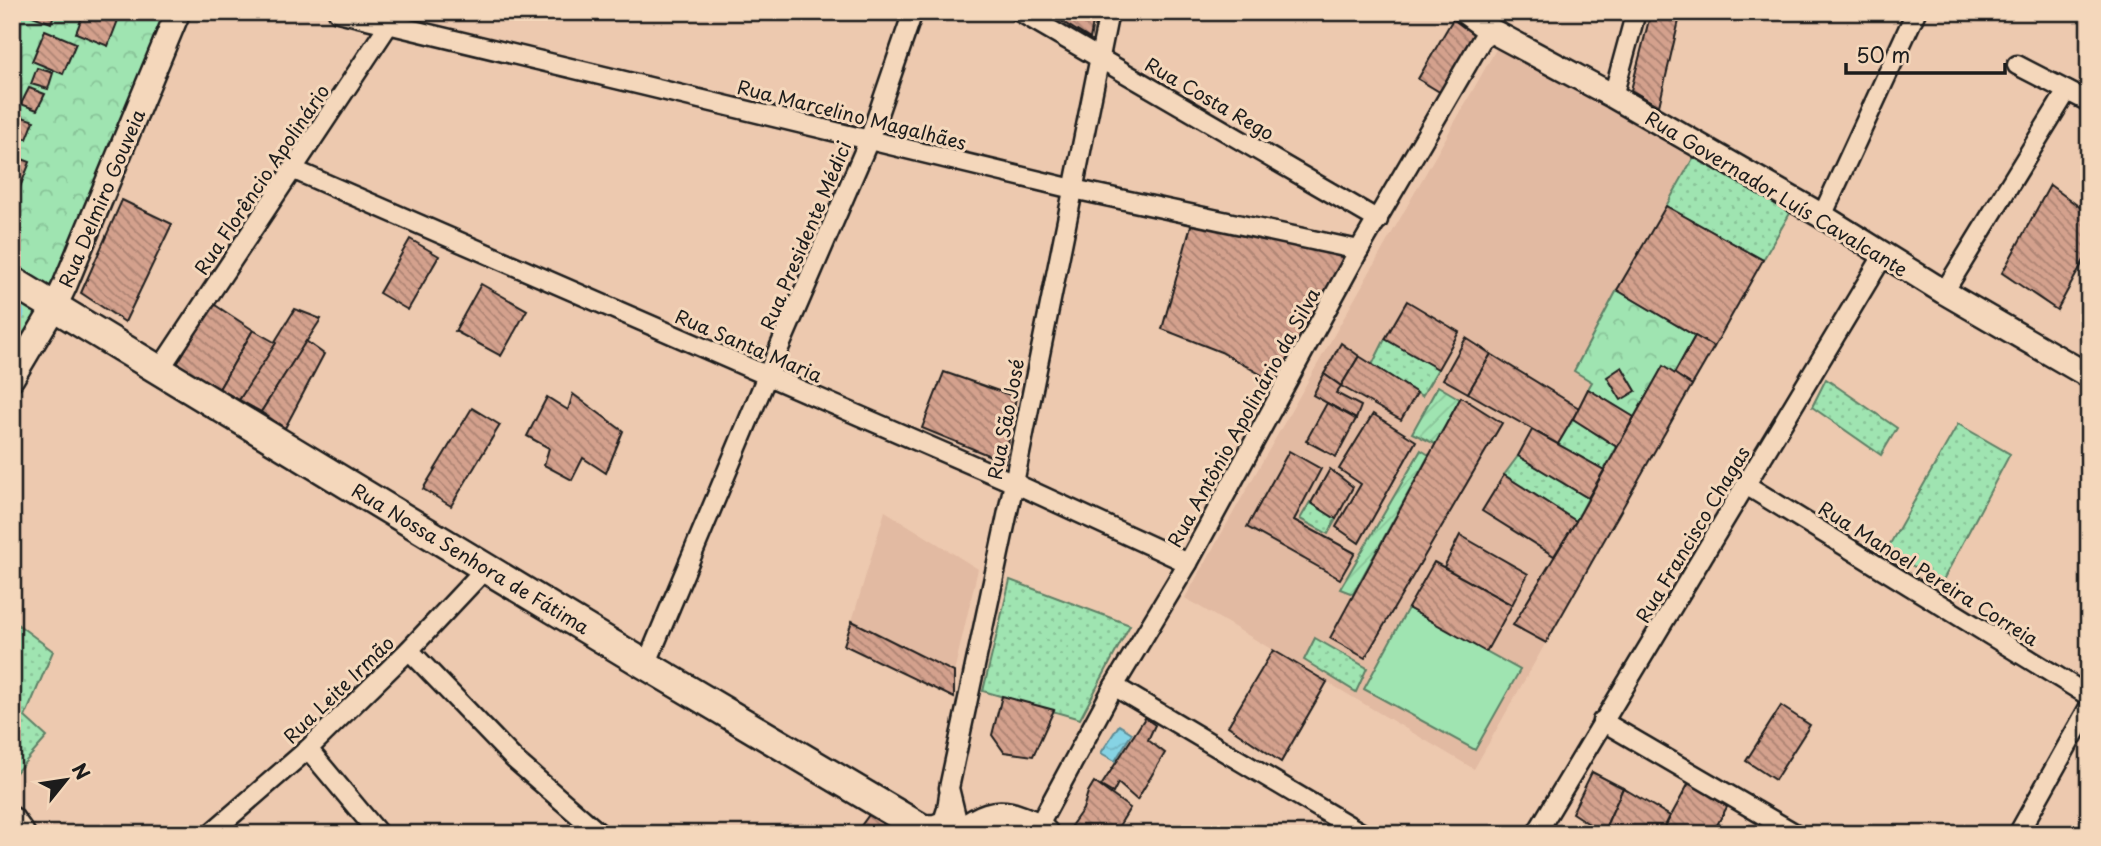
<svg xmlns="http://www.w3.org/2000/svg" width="2101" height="846" viewBox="0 0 2101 846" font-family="'Playpen Sans',sans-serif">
  <defs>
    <pattern id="grass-dots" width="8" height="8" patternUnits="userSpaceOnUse" patternTransform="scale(1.75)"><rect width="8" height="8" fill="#9fe4b1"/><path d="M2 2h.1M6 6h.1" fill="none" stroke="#88c398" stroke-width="1.8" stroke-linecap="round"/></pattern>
    <pattern id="park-crowns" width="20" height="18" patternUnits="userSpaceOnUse" patternTransform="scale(1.75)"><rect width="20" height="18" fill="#9fe4b1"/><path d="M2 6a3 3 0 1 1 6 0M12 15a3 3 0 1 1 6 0" fill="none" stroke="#88c398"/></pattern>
    <pattern id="garden-furrows" width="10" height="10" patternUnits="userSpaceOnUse" patternTransform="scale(1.75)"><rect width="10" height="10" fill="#9fe4b1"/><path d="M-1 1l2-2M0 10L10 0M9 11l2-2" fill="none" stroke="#88c398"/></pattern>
    <pattern id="water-waves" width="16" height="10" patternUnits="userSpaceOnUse" patternTransform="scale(1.75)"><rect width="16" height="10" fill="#86d3e4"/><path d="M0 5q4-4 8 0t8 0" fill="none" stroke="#73b5c3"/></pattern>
    <pattern id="building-back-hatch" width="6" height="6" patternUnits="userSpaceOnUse" patternTransform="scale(1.75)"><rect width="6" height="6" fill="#d4a18d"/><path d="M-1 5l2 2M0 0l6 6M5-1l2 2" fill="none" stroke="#ab8272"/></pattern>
  </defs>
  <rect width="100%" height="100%" fill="#edc9af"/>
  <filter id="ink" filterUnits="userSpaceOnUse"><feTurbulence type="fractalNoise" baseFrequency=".0143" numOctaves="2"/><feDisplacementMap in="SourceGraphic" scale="14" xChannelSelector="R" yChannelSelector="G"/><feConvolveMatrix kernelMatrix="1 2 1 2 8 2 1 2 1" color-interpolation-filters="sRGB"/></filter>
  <g filter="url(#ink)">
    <g fill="#e2baa2">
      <polygon points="1499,44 1793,208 1474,769 1185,598"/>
      <polygon points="885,511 978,569 954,672 852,621"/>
    </g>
    <g fill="url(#grass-dots)" stroke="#5e8066" stroke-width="2">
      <polygon points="1696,153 1793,208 1763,260 1666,206"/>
      <polygon points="12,281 55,306 12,378"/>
      <polygon points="1385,339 1438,369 1422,396 1372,365"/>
      <polygon points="1826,379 1897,428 1881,455 1812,407"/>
      <polygon points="1573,419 1617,447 1604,470 1558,444"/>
      <polygon points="1958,424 2010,454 1942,582 1886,551"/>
      <polygon points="1518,456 1588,498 1576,521 1504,475"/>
      <polygon points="1310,502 1336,519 1328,534 1300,519"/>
      <polygon points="1010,580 1130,625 1080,719 983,691"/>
      <polygon points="12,620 53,651 25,717 47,737 12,777"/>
      <polygon points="1315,638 1367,668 1356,692 1304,660"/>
    </g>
    <g fill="url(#park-crowns)" stroke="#5e8066" stroke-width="2">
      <polygon points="12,12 166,12 50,295 12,271"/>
      <polygon points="1617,290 1695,336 1674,374 1663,367 1634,417 1588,389 1592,382 1574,371"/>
    </g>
    <g fill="url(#garden-furrows)" stroke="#5e8066" stroke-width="2">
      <polygon points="1438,386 1460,399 1435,444 1412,433"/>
      <polygon points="1421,450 1429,455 1353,594 1340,589"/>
    </g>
    <polygon fill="#9fe4b1" stroke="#5e8066" stroke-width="2" points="1408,608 1520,670 1475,750 1364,689"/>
    <polygon fill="url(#water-waves)" stroke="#5c8a94" stroke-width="2" points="1119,725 1132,733 1115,761 1101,753"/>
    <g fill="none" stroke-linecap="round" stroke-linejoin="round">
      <polyline stroke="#86d3e4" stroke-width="23" points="12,314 13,314"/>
    </g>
    <g fill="url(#building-back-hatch)" stroke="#1c1c1c" stroke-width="2">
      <polygon points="22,12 55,12 51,23"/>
      <polygon points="84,12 115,12 120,15 108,46 76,33"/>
      <polygon points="1047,12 1095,12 1090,39"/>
      <polygon points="1457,12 1488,29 1448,97 1418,79"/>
      <polygon points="1651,12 1681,12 1659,106 1631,90"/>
      <polygon points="45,30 76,43 63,74 32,61"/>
      <polygon points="37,68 53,73 48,89 31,84"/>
      <polygon points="29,88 45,94 37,110 21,104"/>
      <polygon points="17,115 34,121 27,139 12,133"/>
      <polygon points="12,155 30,162 18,192 12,190"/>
      <polygon points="2050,185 2089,214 2089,251 2057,310 2002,273"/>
      <polygon points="122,200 172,224 125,322 81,293"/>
      <polygon points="1666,206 1763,260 1714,347 1617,290"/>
      <polygon points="1194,215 1359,250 1283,387 1221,352 1162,329"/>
      <polygon points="410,239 439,256 408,310 379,293"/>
      <polygon points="481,284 527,310 501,356 455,331"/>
      <polygon points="1407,301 1459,332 1438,369 1385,339"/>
      <polygon points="212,303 253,330 219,389 176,366"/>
      <polygon points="295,309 321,319 261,412 239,400"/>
      <polygon points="253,330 276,343 239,400 219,389"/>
      <polygon points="1695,336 1714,347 1692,385 1674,374"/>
      <polygon points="1466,338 1491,354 1468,393 1443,379"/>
      <polygon points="306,341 324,354 285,428 261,412"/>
      <polygon points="1341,343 1359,356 1341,386 1324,374"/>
      <polygon points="1491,354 1579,408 1558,444 1468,393"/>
      <polygon points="1359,356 1417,393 1401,420 1341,386"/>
      <polygon points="1663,366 1692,385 1546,643 1513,625 1576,521"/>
      <polygon points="1622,367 1636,391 1621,400 1607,377"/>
      <polygon points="944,372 1016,397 1005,462 922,428"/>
      <polygon points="1324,374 1341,386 1336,393 1361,406 1356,419 1313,395"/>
      <polygon points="1588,389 1634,417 1617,447 1573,419"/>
      <polygon points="573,394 623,431 606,473 583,458 572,480 544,465 549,448 527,436 547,397 568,410"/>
      <polygon points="1461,397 1502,423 1365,658 1330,638"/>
      <polygon points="1327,403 1356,419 1336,457 1306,441"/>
      <polygon points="472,408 500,425 451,506 423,489"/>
      <polygon points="1373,414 1416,441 1359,543 1336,527 1361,484 1339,469"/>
      <polygon points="1532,430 1604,470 1588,498 1518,456"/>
      <polygon points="1289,451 1321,469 1294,520 1355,553 1340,579 1247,527"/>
      <polygon points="1330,469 1353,487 1336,519 1311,503"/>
      <polygon points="1504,475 1576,521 1554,556 1482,511"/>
      <polygon points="1460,535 1528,574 1512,605 1443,569"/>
      <polygon points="1434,562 1512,605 1486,652 1408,608"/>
      <polygon points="852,621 954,672 954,698 844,645"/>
      <polygon points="1273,650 1327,682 1281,762 1228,726"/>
      <polygon points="1002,696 1054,710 1033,756 1004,752 992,735"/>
      <polygon points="1781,706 1810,725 1775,780 1746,761"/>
      <polygon points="1145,718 1155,725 1148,740 1165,753 1137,800 1118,783 1113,793 1101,786"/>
      <polygon points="1592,772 1623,788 1603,833 1572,813"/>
      <polygon points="1690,781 1727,807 1712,834 1661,834"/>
      <polygon points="1094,782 1130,808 1114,834 1081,834 1071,826 1083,809 1088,792"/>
      <polygon points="1623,788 1670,816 1661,834 1603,833"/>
      <polygon points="874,808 894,822 885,834 855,834"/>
    </g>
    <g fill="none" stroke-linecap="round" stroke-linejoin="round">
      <defs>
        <g id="minor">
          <polyline points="338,12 1073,189 1359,250"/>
          <polyline points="1020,12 1378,220"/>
          <polyline points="2017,65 2089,102"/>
          <polyline points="1613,96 1636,12"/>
          <polyline points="292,169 1014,483 1188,563"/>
          <polyline points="1822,216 1916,12"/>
          <polyline points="1944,292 2067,91"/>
          <polyline points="160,369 397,12"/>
          <polyline points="1746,485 2089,696"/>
          <polyline points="409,650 514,759 600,834"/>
          <polyline points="646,665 767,376 869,140 913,12"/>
          <polyline points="1114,686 1363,834"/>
          <polyline points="1602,721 1796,834"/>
          <polyline points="308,749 379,834"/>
          <polyline points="916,825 935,824 943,821 947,809 949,795"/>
          <polyline points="1038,827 1114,686 1188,563 1359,250 1488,29"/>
          <polyline points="960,833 949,788 1014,483 1109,12"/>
          <polyline points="210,834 308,749 409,650 487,567"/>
          <polyline points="1536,834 1883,256"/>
          <polyline points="2018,834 2089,707"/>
        </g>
        <g id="tertiary">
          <polyline points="1465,12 1488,29 1613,96 1822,216 1944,292 2089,376"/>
          <polyline points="12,378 55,306 65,285 178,12"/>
          <polyline points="12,819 23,834"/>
        </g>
        <g id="primary">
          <polyline points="12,281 646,665 931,834"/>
          <path d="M 959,834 C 980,819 995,810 1020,820 C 1030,824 1037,826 1044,834"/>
        </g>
      </defs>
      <use href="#minor" stroke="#1c1c1c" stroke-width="23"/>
      <use href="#tertiary" stroke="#1c1c1c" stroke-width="28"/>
      <use href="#primary" stroke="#1c1c1c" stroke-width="33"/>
      <use href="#minor" stroke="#f4d7bb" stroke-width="18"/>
      <use href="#tertiary" stroke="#f4d7bb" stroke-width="23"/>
      <use href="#primary" stroke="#f4d7bb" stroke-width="28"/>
    </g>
  </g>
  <g text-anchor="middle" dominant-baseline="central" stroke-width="6" stroke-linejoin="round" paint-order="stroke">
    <g font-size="19" fill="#1c1c1c" stroke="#f4d7bb">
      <text transform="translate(1210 98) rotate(30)">Rua Costa Rego</text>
      <text transform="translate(852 114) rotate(14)">Rua Marcelino Magalhães</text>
      <text transform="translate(261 179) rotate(-56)">Rua Florêncio Apolinário</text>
      <text transform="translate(1777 193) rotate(31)">Rua Governador Luís Cavalcante</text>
      <text transform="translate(101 198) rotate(-67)">Rua Delmiro Gouveia</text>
      <text transform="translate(805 235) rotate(-67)">Rua Presidente Médici</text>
      <text transform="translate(749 345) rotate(23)">Rua Santa Maria</text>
      <text transform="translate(1243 417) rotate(-61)">Rua Antônio Apolinário da Silva</text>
      <text transform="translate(1005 419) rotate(-79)">Rua São José</text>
      <text transform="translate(1692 534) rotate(-59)">Rua Francisco Chagas</text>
      <text transform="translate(471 558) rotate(31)">Rua Nossa Senhora de Fátima</text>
      <text transform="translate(1929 573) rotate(32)">Rua Manoel Pereira Correia</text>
      <text transform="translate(338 689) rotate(-44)">Rua Leite Irmão</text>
    </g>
  </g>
  <rect width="2101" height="846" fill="none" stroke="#f4d7bb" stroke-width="42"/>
  <rect x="21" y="21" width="2059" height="804" fill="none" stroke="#1c1c1c" stroke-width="2.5" filter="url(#ink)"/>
  <g transform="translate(66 780) rotate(60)" stroke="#f4d7bb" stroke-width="5" paint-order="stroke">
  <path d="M0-5L12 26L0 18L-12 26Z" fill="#1c1c1c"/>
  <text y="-10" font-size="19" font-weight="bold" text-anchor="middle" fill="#1c1c1c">N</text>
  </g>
  <path d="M1846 63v10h159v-10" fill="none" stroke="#1c1c1c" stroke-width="3.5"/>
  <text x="1856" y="63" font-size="21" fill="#1c1c1c" stroke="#f4d7bb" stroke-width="5" paint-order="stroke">50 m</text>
</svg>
